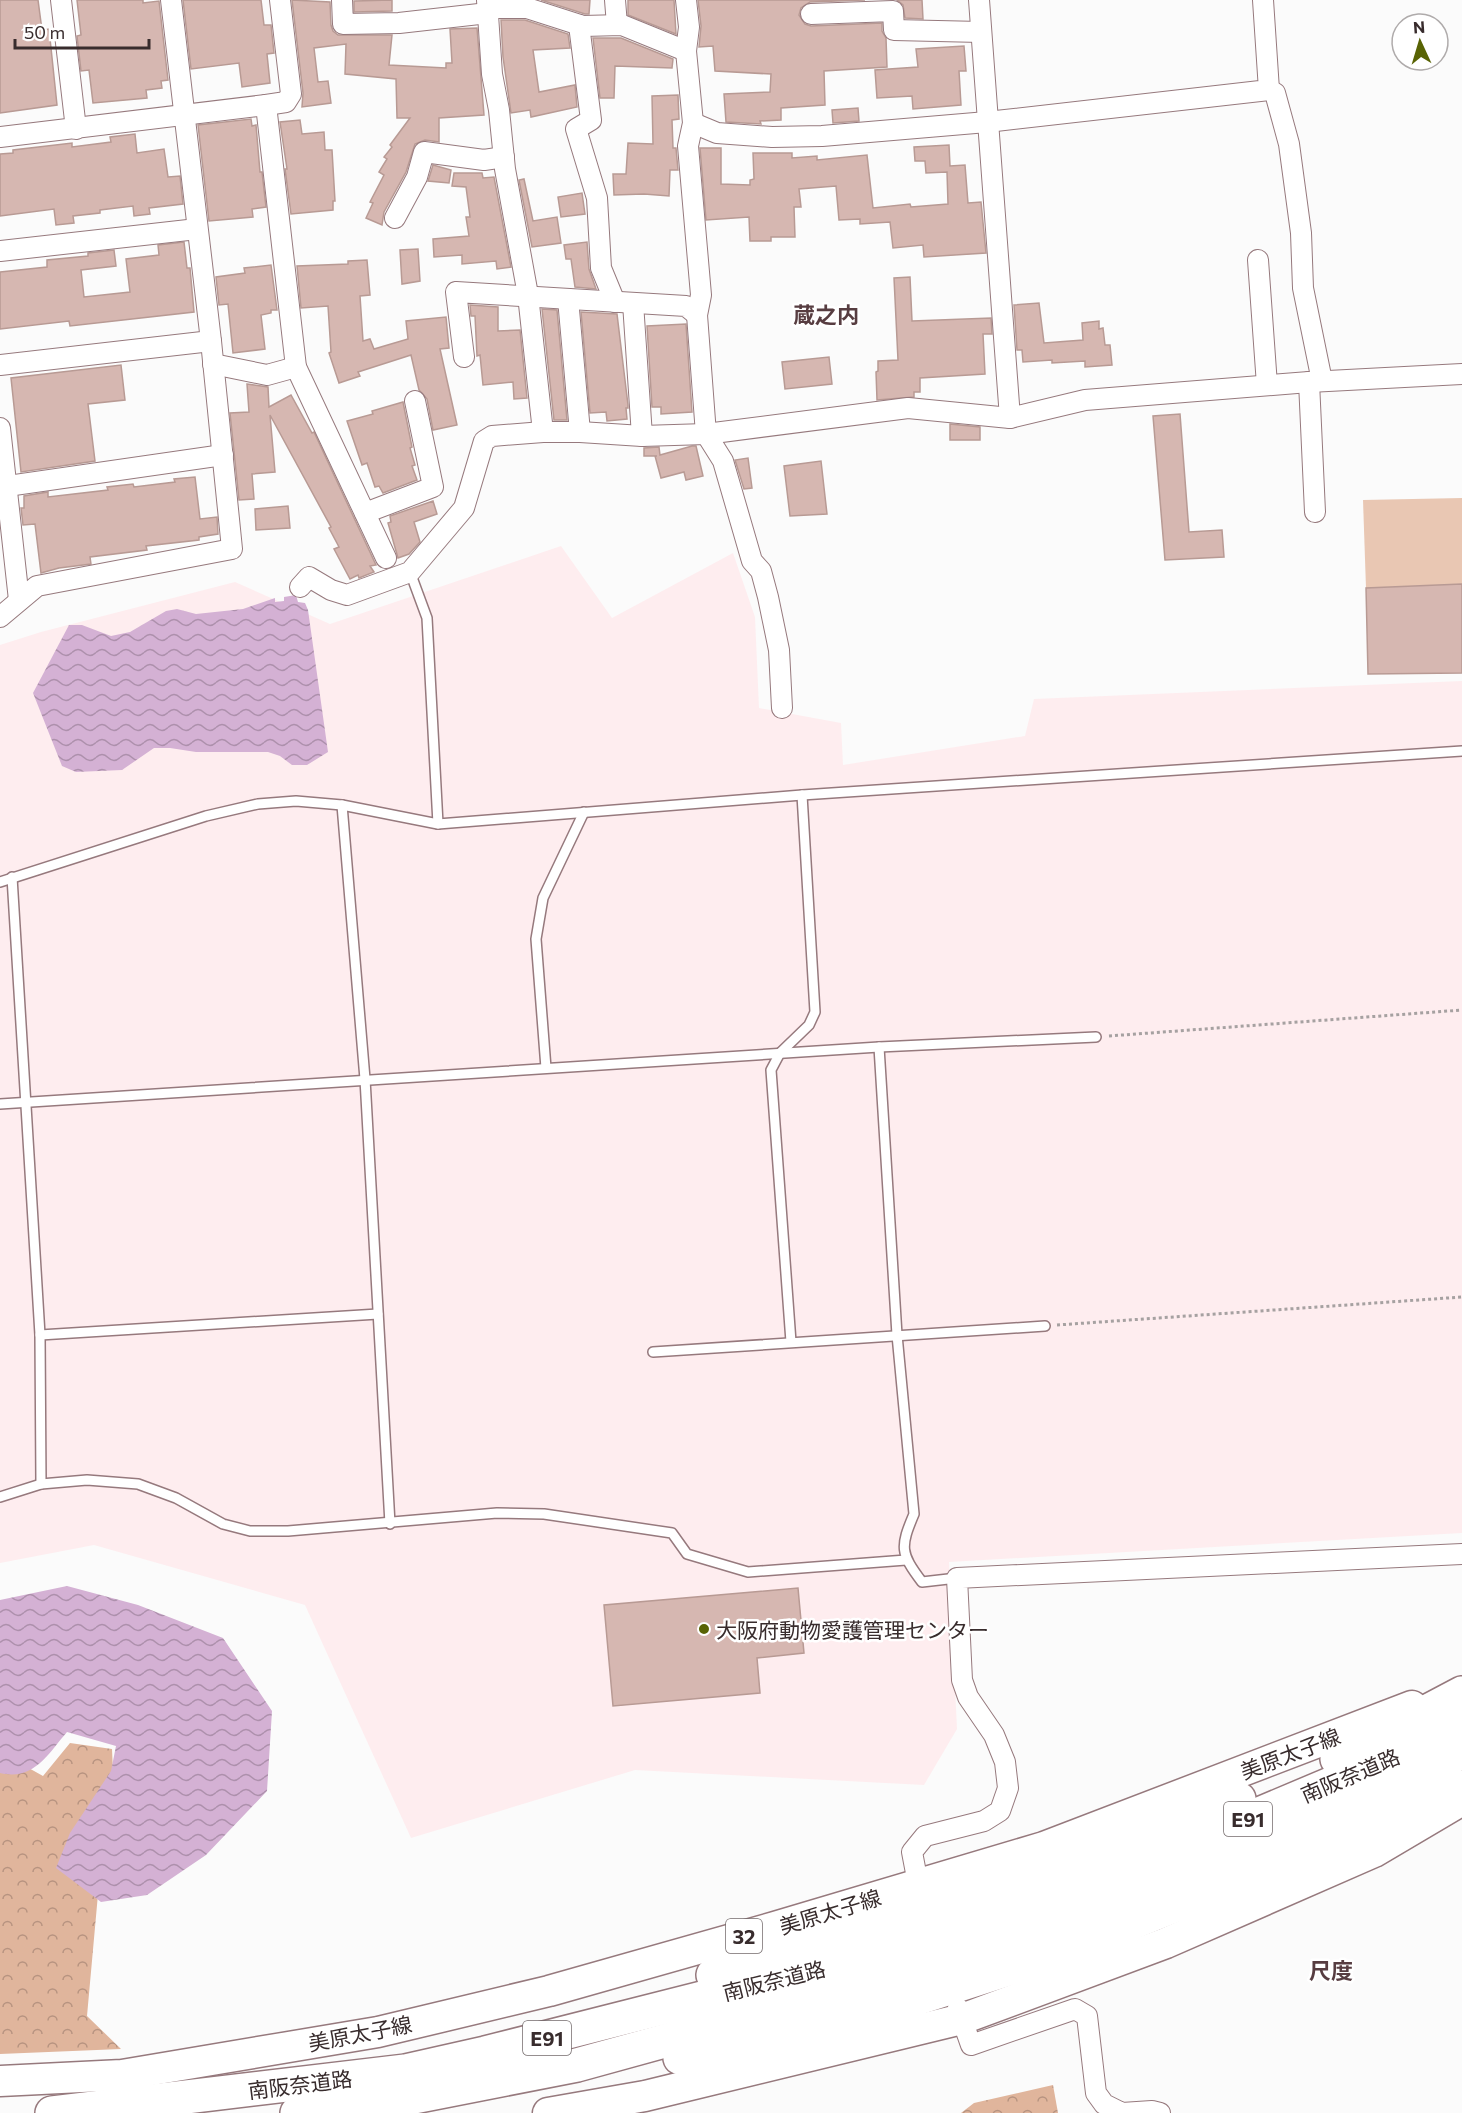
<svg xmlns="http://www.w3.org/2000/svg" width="1462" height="2113" viewBox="0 0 1462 2113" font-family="Commissioner,'Noto Sans JP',sans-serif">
  <defs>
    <pattern id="forest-crowns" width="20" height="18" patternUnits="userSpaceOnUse" patternTransform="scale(1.5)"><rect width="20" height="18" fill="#e0b59c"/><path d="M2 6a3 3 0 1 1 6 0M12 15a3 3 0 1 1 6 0" fill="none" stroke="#b79380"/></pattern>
    <pattern id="water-waves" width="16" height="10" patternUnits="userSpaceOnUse" patternTransform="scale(1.5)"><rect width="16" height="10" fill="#d4b1d4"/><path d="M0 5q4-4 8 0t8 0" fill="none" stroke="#ad90ac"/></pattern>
  </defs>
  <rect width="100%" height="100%" fill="#fbfbfb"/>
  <polygon fill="#feedef" points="561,546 612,618 733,553 755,617 759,708 841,723 843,765 1025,736 1034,699 1462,681 1462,1533 949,1562 957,1729 924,1785 635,1770 411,1838 305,1605 94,1545 0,1563 0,645 41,632 235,582 330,624"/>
  <polygon fill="#e9c7b3" points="1462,498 1462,584 1366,588 1363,500"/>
  <g fill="url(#forest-crowns)">
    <polygon points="70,1743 112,1749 114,1794 100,1872 87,2016 121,2049 0,2054 0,1752 43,1776"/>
    <polygon points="1053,2085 1058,2113 961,2113 974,2103"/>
  </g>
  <g fill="url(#water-waves)">
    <polygon points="296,595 298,602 305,603 308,610 328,752 307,765 292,765 280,756 268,752 196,752 170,748 154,748 122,770 76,772 62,766 33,693 69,625 82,625 111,636 130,632 166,611 177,609 196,614 243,609 275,598 275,602 284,601 284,597"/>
    <path d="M 67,1586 L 138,1605 L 223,1638 L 272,1711 L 267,1791 L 206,1855 L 147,1895 L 101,1902 L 56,1868 L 70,1833 L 111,1771 L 116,1746 L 67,1732 C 48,1754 34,1781 0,1773 L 0,1600 Z"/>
  </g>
  <g fill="#d6b7b1" stroke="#b89a94" stroke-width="1.5">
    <polygon points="0,0 38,0 42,30 49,29 57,105 0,113"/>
    <polygon points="77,0 143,0 143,3 159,1 168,80 161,81 162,88 146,90 147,98 93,103 89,70 81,71 77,36 81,35"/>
    <polygon points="183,0 261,0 264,25 271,25 274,53 267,54 270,83 242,87 239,63 191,69"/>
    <polygon points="292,0 330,2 331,25 333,31 338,35 392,35 389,65 446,68 446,63 452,63 450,29 477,28 484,115 439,118 439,142 425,140 415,144 406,172 384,212 382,225 366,218 373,203 370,202 384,175 379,172 387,159 384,157 392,147 390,145 410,118 397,118 396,79 345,74 346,44 314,48 318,82 328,81 331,103 302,107 303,93"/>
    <polygon points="392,0 392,11 354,12 354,1"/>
    <polygon points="541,0 590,0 589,14 585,14"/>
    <polygon points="628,0 674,0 676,34 628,15"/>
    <polygon points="698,0 865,0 810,2 801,8 799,15 805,24 811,26 882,23 882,31 886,38 887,67 824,71 825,105 781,108 781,120 760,121 761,124 726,122 724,94 770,92 771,74 715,71 713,46 699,47 701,26"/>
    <polygon points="897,0 922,0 923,19 905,18 903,5"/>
    <polygon points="501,20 525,20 568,34 570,48 533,50 539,92 575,85 577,107 531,117 530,110 511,113 503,57"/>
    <polygon points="593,38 621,38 673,59 672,68 615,66 614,98 600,98"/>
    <polygon points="964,46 966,71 959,71 961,105 913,109 912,96 877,98 875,70 918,67 916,49"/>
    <polygon points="678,95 679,119 672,120 673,148 676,148 678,170 670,170 669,196 644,194 614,195 613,174 626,174 628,143 653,144 652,96"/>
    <polygon points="858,108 859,121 833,123 832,110"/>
    <polygon points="251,119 252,126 256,125 260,172 262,172 266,207 252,209 253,217 209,221 198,125"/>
    <polygon points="300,120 302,134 324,132 325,150 332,150 335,201 333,201 333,210 291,214 285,169 287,169 280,122"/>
    <polygon points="135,134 137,153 164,149 168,177 180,176 183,204 149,208 150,214 134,216 133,206 100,210 100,213 73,216 74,223 56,225 54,209 0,216 0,154 13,153 13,150 72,143 72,147 111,142 110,137"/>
    <polygon points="949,145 950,166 965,165 968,203 981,202 986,253 924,257 923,245 893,248 890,222 860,224 860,219 839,220 836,186 799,189 801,207 794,207 795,237 771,237 771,241 750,241 749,217 706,220 700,148 721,148 721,184 750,185 750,180 754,179 753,153 792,153 792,158 817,156 817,160 867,155 873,208 910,204 911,207 948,204 947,172 926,173 925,161 915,161 914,147"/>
    <polygon points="433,165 451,170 449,183 428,181"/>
    <polygon points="454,173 482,173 483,178 494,177 511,267 497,269 496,261 462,264 462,255 434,257 433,239 469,236 466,217 470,217 466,187 452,186"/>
    <polygon points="524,179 533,221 557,217 561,243 532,247 519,180"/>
    <polygon points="582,193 585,214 561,217 558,197"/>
    <polygon points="184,242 187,268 190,268 194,312 70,326 69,321 0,329 0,272 47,267 47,260 88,256 88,253 114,250 116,266 81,270 84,297 130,292 126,259 159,255 158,245"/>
    <polygon points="587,242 589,269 596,289 575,287 571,259 566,259 564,245"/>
    <polygon points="418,249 420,281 402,284 400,250"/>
    <polygon points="367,260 370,295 360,296 363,341 370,339 374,349 408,339 406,321 446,317 449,348 440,349 457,425 433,430 427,399 419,390 411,355 358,372 360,376 339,383 329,353 331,352 328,306 301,308 297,266 348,264 348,261"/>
    <polygon points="271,265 277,310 271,310 271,313 261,315 265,349 233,353 228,304 219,305 216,277 245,273 244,268"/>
    <polygon points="910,277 912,321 991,318 992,334 983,334 985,374 920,378 920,392 914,392 914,397 877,400 876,372 878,371 878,361 898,360 894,278"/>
    <polygon points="1039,303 1044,343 1083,340 1082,323 1099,321 1099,329 1103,328 1105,345 1110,345 1112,365 1085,367 1085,361 1052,363 1052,360 1023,362 1022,350 1017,350 1014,305"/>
    <polygon points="470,305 498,307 498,331 520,330 527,398 514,399 513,382 483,385 480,355 477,356 475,316 471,316"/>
    <polygon points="542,309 557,310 567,420 554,420"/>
    <polygon points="581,312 617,314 628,405 628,408 626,408 627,419 607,421 606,412 590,413"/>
    <polygon points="686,324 692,412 661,414 661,407 652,407 647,326"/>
    <polygon points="829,357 832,384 785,389 782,362"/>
    <polygon points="121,365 125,400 88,404 95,461 21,472 11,378"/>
    <polygon points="247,384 268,387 269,407 291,395 312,433 314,432 376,565 370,566 374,572 359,578 358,575 350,579 334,549 339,547 329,528 331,527 270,415 275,472 252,474 254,499 239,500 230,413 249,412"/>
    <polygon points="403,402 412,447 410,448 415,465 412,466 417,480 383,493 379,486 375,487 367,463 362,465 347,421 373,414 372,411"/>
    <polygon points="1180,414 1189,532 1222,530 1224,557 1165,560 1153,416"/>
    <polygon points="950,424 980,427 980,440 950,440"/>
    <polygon points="692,446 696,446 703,476 686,480 684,472 661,478 655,456 657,456 644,456 644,448 659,447 660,455"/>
    <polygon points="748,458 752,488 744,489 735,460"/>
    <polygon points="821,461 827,514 790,516 784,466"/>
    <polygon points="195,477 200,519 217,517 218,534 199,537 199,540 146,546 147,550 90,557 91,564 59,568 41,573 35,524 23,525 21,508 24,508 24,496 48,492 48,497 108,490 107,487 133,484 134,487 175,482 174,479"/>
    <polygon points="433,501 437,514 414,522 420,542 409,554 398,558 388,523 391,522 390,516"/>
    <polygon points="288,506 290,528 256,530 255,509"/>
    <polygon points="1462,584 1462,673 1368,674 1366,588"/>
    <polygon points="798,1588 804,1653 757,1658 760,1693 613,1706 604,1605"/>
  </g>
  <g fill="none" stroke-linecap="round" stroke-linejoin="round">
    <defs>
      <g id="service">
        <polyline points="410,572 427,618 438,824"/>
        <polyline points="342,805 365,1079 390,1524"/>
        <polyline points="12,877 40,1335 41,1484"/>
        <polyline points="0,882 206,816 258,804 296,801 342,805 438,824 802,795 1462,751"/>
        <path d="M 879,1047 L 897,1335 L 914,1514 C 900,1547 900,1553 922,1582 L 957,1578"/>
        <polyline points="546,1068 536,939 543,898 584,812"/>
        <polyline points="0,1104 879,1047 1096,1037"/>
        <polyline points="40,1335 378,1314"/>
        <polyline points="791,1342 771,1070 780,1053 809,1025 815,1012 802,795"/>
        <polyline points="653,1352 1045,1326"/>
        <polyline points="0,1497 41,1484 87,1480 138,1484 176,1498 223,1524 250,1531 288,1531 497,1513 544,1514 672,1533 687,1554 748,1572 906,1560"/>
      </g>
      <g id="minor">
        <polyline points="61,0 76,129"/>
        <polyline points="342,0 343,24 399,23 488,13"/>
        <polyline points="487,0 492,74 499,110 505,169 528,295 543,432"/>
        <polyline points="615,0 617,25"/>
        <polyline points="686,0 689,27 686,51 693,123 688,146 701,295 697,315 706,434 723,461 752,561 761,571 768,597 779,650 782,708"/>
        <polyline points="979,0 1010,418"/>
        <polyline points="488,8 527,8 583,26 622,25 686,51"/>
        <polyline points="811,14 893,11 894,30 981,32"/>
        <polyline points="579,25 591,120 576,129 597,198 601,268 615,302"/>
        <polyline points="1269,90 1275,93 1289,144 1301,233 1303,288 1322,381"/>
        <polyline points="266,105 286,102 291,94 280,0"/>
        <polyline points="693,123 717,133 772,137 822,136 987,122 1269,90 1263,0"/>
        <polyline points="0,137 266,105 296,367 386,558"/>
        <polyline points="395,218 417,177 424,152 484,160 504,157"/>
        <polyline points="0,251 197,229"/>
        <polyline points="1258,260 1267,385"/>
        <polyline points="568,299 580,432"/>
        <polyline points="633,303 642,436"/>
        <polyline points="464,357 456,292 686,306 697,315"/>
        <polyline points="213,364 267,375 296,367"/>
        <polyline points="0,365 211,341"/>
        <polyline points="1309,382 1315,512"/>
        <polyline points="0,428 19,600"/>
        <polyline points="0,487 223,455"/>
        <polyline points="365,513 433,487 415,401"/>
        <polyline points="300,587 309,577 331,590 347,595 410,572 464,508 484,441 492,436 543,432 580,432 642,436 706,434 908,408 1010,418 1085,400 1309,382 1462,374"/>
        <polyline points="0,617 37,586 232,549 211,341 171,0"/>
        <polyline points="920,1894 912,1852 925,1836 984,1821 1000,1811 1008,1788 1005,1762 994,1735 968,1697 962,1680 957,1578 1462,1554"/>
        <polyline points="958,2008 971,2045 1075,2009 1087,2016 1096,2093 1104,2104 1122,2113 1152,2111 1160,2113"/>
      </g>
      <g id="primary">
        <polyline points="0,2081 122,2075 378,2032 549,1991 775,1927 1044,1847 1412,1706"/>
        <polyline points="548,2113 645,2096 962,2019 1166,1943 1374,1852 1462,1800"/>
      </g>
      <g id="motorway">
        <polyline points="1337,1759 1462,1693"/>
        <polyline points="713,1975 1028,1876 1239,1799"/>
        <polyline points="680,2058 838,2024 1058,1953 1354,1833 1462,1787"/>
        <polyline points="52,2113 405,2071 485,2053 891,1950 1030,1906 1181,1847 1392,1758 1462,1723"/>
        <polyline points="297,2113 409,2098 577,2065 900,1976 1041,1930 1191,1872 1406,1780 1462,1752"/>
      </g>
    </defs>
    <use href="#service" stroke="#96797d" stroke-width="12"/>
    <use href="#minor" stroke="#96797d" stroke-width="22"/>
    <use href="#primary" stroke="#96797d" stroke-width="33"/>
    <use href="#motorway" stroke="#96797d" stroke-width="36"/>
    <g stroke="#a6a1a1" stroke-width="3" stroke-dasharray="3 3" stroke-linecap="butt">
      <polyline points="1109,1036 1462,1010"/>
      <polyline points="1057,1325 1462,1297"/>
    </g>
    <use href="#service" stroke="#fff" stroke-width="9"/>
    <use href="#minor" stroke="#fff" stroke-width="20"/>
    <use href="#primary" stroke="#fff" stroke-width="30"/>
    <use href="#motorway" stroke="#fff" stroke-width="33"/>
  </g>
  <circle fill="#586304" stroke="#fff" stroke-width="2" cx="704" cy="1629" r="6"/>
  <g text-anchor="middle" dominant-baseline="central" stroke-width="5" stroke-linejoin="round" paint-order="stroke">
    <g fill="#fff" stroke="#746b6c" stroke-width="1.5">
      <rect x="1224" y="1802" width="48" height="34" rx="4.5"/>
      <rect x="726" y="1919" width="36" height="34" rx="4.5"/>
      <rect x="523" y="2021" width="48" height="34" rx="4.5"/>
    </g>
    <g font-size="20" font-weight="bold" fill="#382c2d">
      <text x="1248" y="1819">E91</text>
      <text x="744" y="1936">32</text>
      <text x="547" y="2038">E91</text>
    </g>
    <g font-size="21" fill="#382c2d" stroke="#fff" text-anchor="start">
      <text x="716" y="1629">大阪府動物愛護管理センター</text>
    </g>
    <g font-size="21" fill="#382c2d" stroke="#fff">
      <text transform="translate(1290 1753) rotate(-21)">美原太子線</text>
      <text transform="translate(1350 1775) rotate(-23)">南阪奈道路</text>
      <text transform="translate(830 1911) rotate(-17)">美原太子線</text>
      <text transform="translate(774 1980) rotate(-14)">南阪奈道路</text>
      <text transform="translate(360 2033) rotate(-11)">美原太子線</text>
      <text transform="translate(300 2084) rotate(-7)">南阪奈道路</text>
    </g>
    <g font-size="22" font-weight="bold" fill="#573d41" stroke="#fff">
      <text x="826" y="314">蔵之内</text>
      <text x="1331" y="1970">尺度</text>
    </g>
  </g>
  <g transform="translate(1420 42) rotate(356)"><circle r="28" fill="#ffffff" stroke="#afabab" stroke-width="1.5"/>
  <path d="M0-4.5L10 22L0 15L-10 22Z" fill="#586304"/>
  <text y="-9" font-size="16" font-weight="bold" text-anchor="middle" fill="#382c2d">N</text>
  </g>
  <path d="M15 39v9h134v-9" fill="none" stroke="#382c2d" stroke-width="3"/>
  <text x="24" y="39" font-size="18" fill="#382c2d" stroke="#ffffff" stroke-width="4.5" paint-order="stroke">50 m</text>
</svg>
